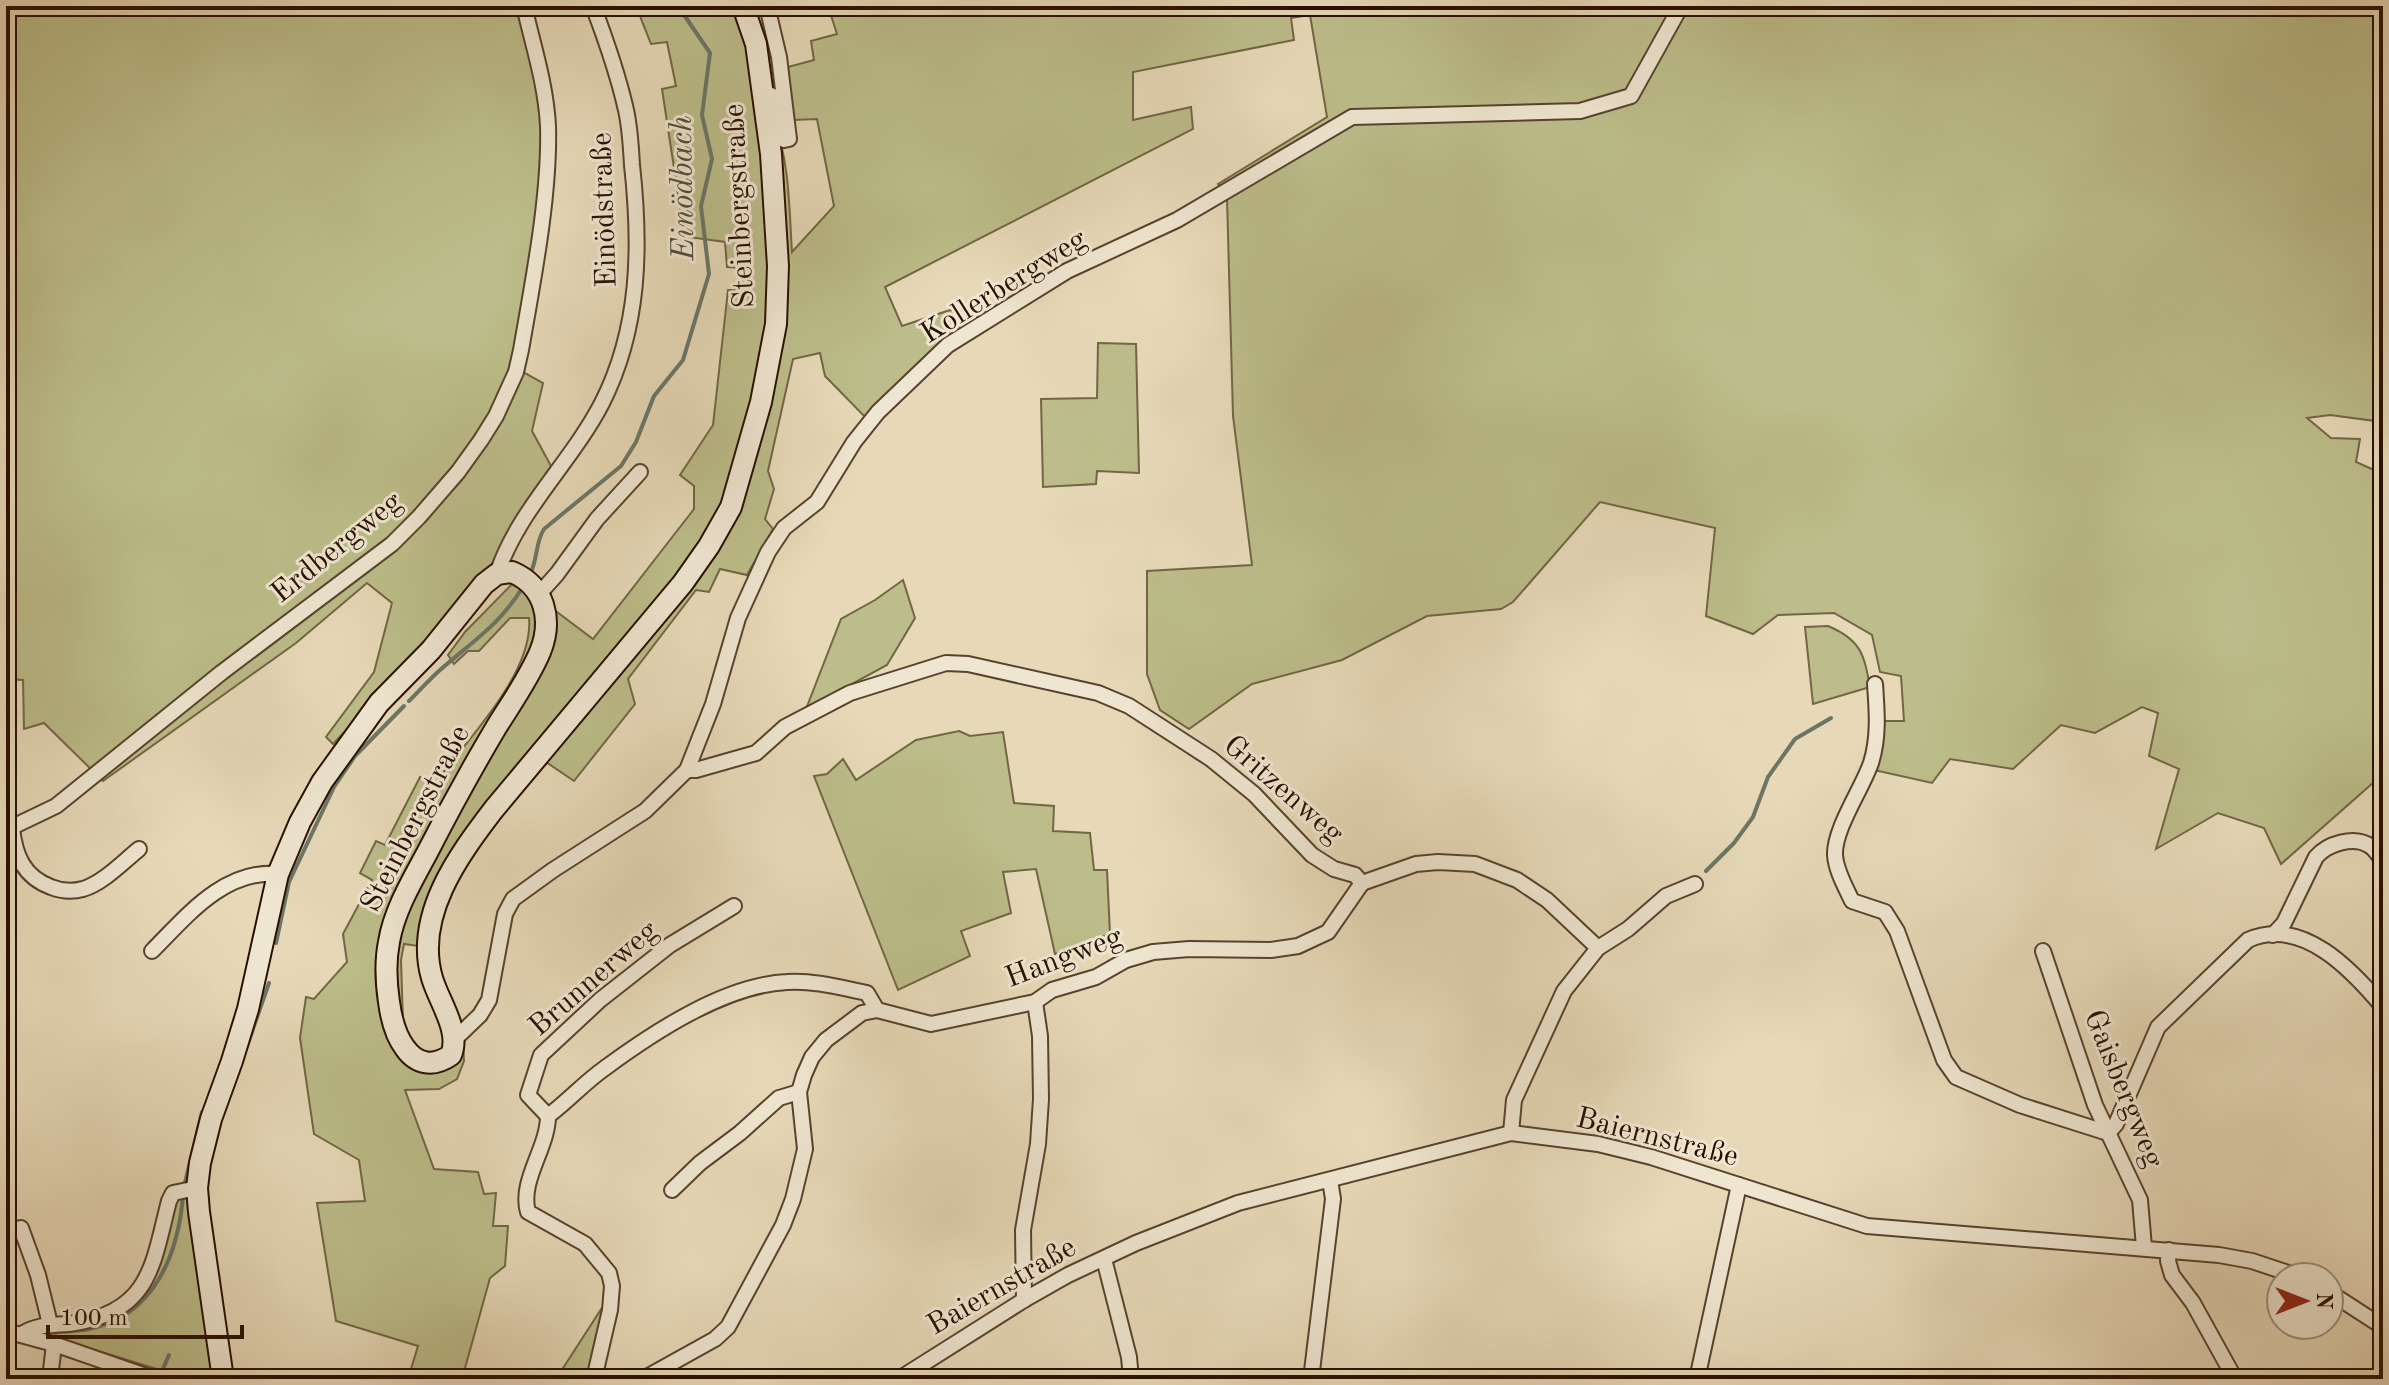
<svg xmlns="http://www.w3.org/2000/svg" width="2389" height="1385" viewBox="0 0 2389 1385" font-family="'Old Standard TT',serif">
  <rect width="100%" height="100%" fill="#e7d9b8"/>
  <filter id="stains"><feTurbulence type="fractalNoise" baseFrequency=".0025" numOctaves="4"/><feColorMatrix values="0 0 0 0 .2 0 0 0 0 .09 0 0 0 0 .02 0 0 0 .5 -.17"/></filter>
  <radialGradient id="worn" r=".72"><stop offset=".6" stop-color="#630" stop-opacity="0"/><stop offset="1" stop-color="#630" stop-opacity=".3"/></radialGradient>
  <g fill="#bcbd8a" stroke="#726645" stroke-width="2">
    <path d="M 6,6 L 520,6 C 530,47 544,91 543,133 C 542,212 526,289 512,366 L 543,383 L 532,431 L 551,466 L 522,510 L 493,564 L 425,647 L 333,744 L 326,737 L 374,672 L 392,603 L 367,583 L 296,643 L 103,781 L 44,723 L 24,729 L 23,680 L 6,679 L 6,201 L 13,170 L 6,134 Z"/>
    <polygon points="636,6 736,6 742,23 756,90 767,221 769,316 760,368 720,511 700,545 424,921 418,946 404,944 401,960 403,1022 393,974 402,921 553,615 557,612 593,639 694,509 694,486 680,475 713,425 728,290 742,290 742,268 727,267 725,242 681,236 681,214 662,89 676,86 667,42 651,44"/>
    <path d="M 828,6 L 2383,6 L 2383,422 L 2330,415 L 2307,418 L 2331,438 L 2360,439 L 2356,462 L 2383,474 L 2383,774 L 2281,864 L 2264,828 L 2218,813 L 2156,849 L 2179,769 L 2149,756 L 2158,713 L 2142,707 L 2095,733 L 2061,725 L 2013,769 L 1950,759 L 1932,783 L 1874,770 L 1883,721 L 1904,721 L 1901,676 L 1880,672 L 1872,635 L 1834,613 L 1778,615 L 1753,634 L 1706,616 L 1715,528 L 1600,502 L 1513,602 L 1501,609 L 1427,616 L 1342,660 L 1252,684 L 1189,729 L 1160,710 L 1147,674 L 1147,571 L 1252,565 L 1233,416 L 1227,198 L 1218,184 L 1327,117 L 1310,15 L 1291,18 L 1294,40 L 1133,72 L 1133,120 L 1191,107 L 1193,129 L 885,287 L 902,326 L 950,310 L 971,311 L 972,326 L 866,418 L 825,376 L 820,353 L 793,359 L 768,471 L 774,489 L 765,519 L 773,529 L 747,575 L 720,569 L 709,592 L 696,590 L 628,679 L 635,704 L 574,781 L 543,760 L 691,583 L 776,365 L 773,119 C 790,161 789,208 792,252 L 834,206 L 817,119 L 793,120 L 788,67 L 814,60 L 811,41 L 837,34 Z"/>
    <polygon points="1098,343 1136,344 1139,473 1097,471 1096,484 1043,487 1041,399 1097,398"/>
    <polygon points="903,580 915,618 887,665 806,709 841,619 875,600"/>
    <path d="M 513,583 C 544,595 538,632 530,658 L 381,950 L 412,1067 C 441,1080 455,1069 463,1041 L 464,1061 L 457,1079 L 439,1089 L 405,1090 L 434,1169 L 478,1172 L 484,1194 L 496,1193 L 493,1226 L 508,1226 L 505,1266 L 490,1278 L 462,1379 L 408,1379 L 418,1346 L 336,1321 L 317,1203 L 365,1201 L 359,1160 L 314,1134 L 300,1038 L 306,997 L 314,999 L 347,962 L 343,934 L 372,880 L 360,873 L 376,841 L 385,845 L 420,777 L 435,783 C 467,740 534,673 529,618 L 510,618 L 479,651 L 468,651 L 454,664 L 448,655 L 465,632 Z"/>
    <path d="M 1828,626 C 1861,640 1864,654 1870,687 L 1813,704 L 1805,627 Z"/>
    <polygon points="959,731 970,736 1003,732 1014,803 1054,806 1053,831 1090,833 1094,870 1107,870 1110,934 1055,954 1036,869 1003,872 1011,913 961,931 970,956 898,990 814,776 827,774 843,759 856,780 916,740"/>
    <path d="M 187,1197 L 214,1379 L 189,1379 L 56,1338 L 55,1328 L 83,1326 L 149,1286 C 163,1260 164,1227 177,1200 Z"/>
    <polygon points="607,1300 592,1379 556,1379"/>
  </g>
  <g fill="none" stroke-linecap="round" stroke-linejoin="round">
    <g stroke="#6b7667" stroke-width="4">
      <path d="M 530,574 C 538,559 535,543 544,529 L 621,466 L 636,442 L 654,396 L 683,360 L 709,274 L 701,206 L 712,159 L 702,115 L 710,53 L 678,6"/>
      <path d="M 409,701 C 419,691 429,680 440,670 C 473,641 501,624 524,585"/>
      <polyline points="1706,871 1734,843 1753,817 1768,777 1795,739 1831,718"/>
      <polyline points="276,943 289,882 334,787 355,756 404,706"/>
      <polyline points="246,1049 269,983"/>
      <polyline points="184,1187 202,1112"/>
      <path d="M 58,1332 C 68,1331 79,1331 89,1329 C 154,1316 178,1255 183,1196"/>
      <polyline points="159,1378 169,1355"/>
    </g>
    <defs>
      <g id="minor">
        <polyline points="767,6 779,57 789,139 784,140 771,95 769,96"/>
        <path d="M 497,574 C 518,510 571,463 602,403 C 640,328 641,247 632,165 C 631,147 630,128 626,110 C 618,75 606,40 593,6"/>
        <polyline points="539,594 557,574 597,519 640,472"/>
        <path d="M 1875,684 C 1877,712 1879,737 1871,763 C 1862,789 1834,829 1835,855 C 1836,871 1846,888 1852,901 L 1885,912 L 1897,931 L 1944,1060 L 1956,1077 L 2020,1105 L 2108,1133"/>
        <polyline points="687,770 696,770 756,753 785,727 850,693 946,663 968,664 1098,693 1129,706 1211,759 1254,794 1312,855 1334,869 1355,875 1362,883"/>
        <path d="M 12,828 C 15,856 24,877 51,887 C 61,891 72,892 83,889 C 103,883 123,862 139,849"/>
        <path d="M 6,830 L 56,806 L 221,673 L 392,544 L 419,517 L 458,472 L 481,440 L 496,416 L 516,372 L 521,350 C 533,281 550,195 548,126 C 546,85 533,45 524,6"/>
        <polyline points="1362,883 1416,864 1438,862 1475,864 1517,880 1547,900 1598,948"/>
        <path d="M 2273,935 L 2284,923 L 2316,857 C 2327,844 2354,835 2370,846 C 2375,849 2379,856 2383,861"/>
        <path d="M 152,951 C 186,917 224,869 278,874"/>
        <polyline points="2043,951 2095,1105 2140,1200 2144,1247"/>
        <polyline points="454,1040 480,1015 489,1000 505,914 513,899 553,870 645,811 687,770 713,704 738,618 768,552 784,528 817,502 854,442 878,412 948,345 1067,271 1177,220 1352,117 1580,111 1631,96 1681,6"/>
        <path d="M 548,1116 C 568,1101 585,1082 605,1068 C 654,1032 725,985 787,982 C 813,980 842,988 867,993 L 877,1010"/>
        <polyline points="548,1116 528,1095 541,1055 600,1000 670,945 734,906"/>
        <path d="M 548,1116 C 548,1148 519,1181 528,1212 L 585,1244 L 609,1273 L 612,1286 L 610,1310 L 594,1379"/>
        <polyline points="1511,1133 1514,1100 1564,991 1598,948 1628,929 1666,896 1695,884"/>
        <path d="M 2108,1133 L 2116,1124 L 2158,1027 L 2248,940 C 2302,916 2352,970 2383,1007"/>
        <polyline points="672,1190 700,1163 740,1133 779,1098 799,1092"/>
        <polyline points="6,1231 21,1228 38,1275 50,1324"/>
        <polyline points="2169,1250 2168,1261 2172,1275 2193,1303 2235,1379"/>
        <polyline points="1104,1259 1129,1357 1131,1379"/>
        <polyline points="2329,1292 2383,1327"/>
        <polyline points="1024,1300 1023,1230 1038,1144 1041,1099 1040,1036 1035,1002"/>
        <polyline points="6,1331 54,1344 155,1379"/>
        <path d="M 22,1334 C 39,1323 56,1326 75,1323 C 151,1311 153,1263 169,1201 L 173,1193 L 197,1188"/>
        <polyline points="50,1379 54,1344"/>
        <polyline points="643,1379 715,1339 728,1327 783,1225 793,1199 805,1149 799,1092 804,1075 812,1057 826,1040 862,1013 877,1010 931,1024 1035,1002 1052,990 1096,977 1126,960 1153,952 1189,949 1271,950 1298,946 1328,932 1362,883"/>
        <polyline points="899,1379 1024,1300 1068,1275 1136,1243 1238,1203 1511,1133 1598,1144 1651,1157 1867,1226 2219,1255 2252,1261 2300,1277"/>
        <polyline points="1311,1379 1333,1199 1330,1180"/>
        <polyline points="1697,1379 1739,1185"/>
      </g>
      <path id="secondary" d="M 223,1379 L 199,1212 L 197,1188 L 200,1163 L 211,1119 L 232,1061 L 248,1009 L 278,874 L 300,822 L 322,782 L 379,703 L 431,650 L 484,584 L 497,574 L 512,572 C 545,586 553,620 540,652 C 529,678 512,702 497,726 C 472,768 449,810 427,853 C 412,881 394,911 389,942 C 385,962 386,982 389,1002 C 391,1017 395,1035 405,1048 C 417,1065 434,1067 451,1055 C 461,1031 439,1002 432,978 C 414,916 458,856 494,809 L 683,583 L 709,546 L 731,507 L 761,402 L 776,324 L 778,266 L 771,154 L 756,44 L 743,6"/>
    </defs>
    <use href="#minor" stroke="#58422e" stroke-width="18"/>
    <use href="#secondary" stroke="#280f00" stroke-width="24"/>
    <use href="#minor" stroke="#efe6d1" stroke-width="14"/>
    <use href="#secondary" stroke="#efe6d1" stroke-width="20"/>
  </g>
  <g text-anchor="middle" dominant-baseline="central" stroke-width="6" stroke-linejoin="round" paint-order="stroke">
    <g font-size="30" fill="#280f00" stroke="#efe6d1">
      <text transform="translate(740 206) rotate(-93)">Steinbergstraße</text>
      <text transform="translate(605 210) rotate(-92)">Einödstraße</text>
      <text transform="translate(1004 287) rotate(-32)">Kollerbergweg</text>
      <text transform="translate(337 548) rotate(-39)">Erdbergweg</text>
      <text transform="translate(1283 790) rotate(41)">Gritzenweg</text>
      <text transform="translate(416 819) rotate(-63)">Steinbergstraße</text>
      <text transform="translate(1064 958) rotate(-21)">Hangweg</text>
      <text transform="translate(594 979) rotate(-41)">Brunnerweg</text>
      <text transform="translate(2123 1089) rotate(68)">Gaisbergweg</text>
      <text transform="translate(1657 1138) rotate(14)">Baiernstraße</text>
      <text transform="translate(1002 1287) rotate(-30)">Baiernstraße</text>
    </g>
    <g font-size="32" font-style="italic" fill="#4f4b3c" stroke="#efe6d1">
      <text transform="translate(684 188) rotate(-91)">Einödbach</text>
    </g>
  </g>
  <rect width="2389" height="1385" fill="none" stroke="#e7d9b8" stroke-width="32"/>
  <rect x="8" y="8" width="2373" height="1369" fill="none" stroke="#280f00" stroke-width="4"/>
  <rect x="16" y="16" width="2357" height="1353" fill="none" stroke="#280f00" stroke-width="2"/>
  <g transform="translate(2305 1301) rotate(90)"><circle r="38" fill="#efe6d1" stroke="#9f907d" stroke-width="2"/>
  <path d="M0-6L14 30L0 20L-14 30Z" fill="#8f2418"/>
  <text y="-12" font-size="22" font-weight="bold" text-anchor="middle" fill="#280f00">N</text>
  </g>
  <path d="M48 1325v12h194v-12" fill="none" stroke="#280f00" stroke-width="4"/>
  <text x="60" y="1325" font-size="24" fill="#280f00" stroke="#efe6d1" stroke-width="6" paint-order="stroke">100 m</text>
  <rect width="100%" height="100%" filter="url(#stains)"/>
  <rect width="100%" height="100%" fill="url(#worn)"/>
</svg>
